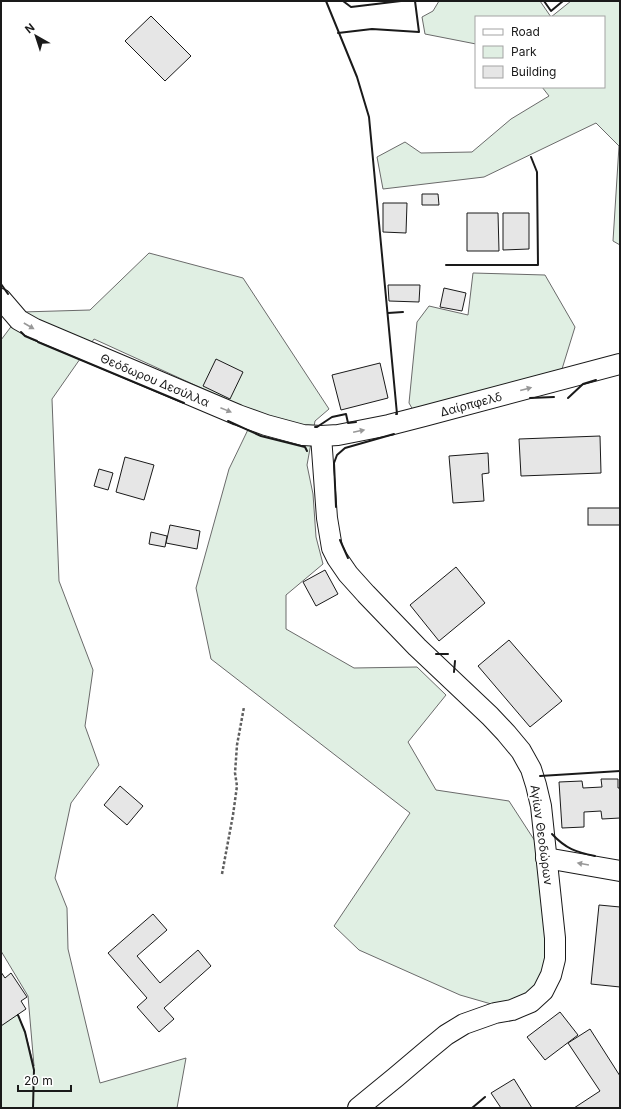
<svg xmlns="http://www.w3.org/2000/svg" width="621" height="1109" viewBox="0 0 621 1109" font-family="Inter,sans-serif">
  <rect width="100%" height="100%" fill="#fff"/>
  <g fill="#e0efe3" stroke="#6a6a6a">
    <polygon points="439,1 540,1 551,17 571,1 620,1 620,245 613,241 619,146 596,123 484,177 383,189 377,157 405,142 421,153 472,152 511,119 549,96 542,87 604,87 604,17 476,17 476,44 425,34 422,17 433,11"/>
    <polygon points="149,253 243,278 329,409 315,421 307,465 313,494 316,537 323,564 286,595 286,629 354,668 417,667 446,695 408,742 436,790 509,801 546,858 551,975 512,1010 460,995 359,950 334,926 410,813 211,659 196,588 229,469 256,413 94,339 52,399 59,581 93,670 85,726 99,765 71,803 55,878 67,908 68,949 100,1083 186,1058 177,1108 1,1108 1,995 18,1015 25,1032 34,1066 28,996 1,951 1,340 22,312 90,310"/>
    <polygon points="473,273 545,275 575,327 562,369 413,410 409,403 417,322 429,306 468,315"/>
  </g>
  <g fill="#e6e6e6" stroke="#1a1a1a">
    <polygon points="151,16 191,56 165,81 125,41"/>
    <polygon points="422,194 438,194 439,205 422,205"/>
    <polygon points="383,203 407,203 406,233 383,232"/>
    <polygon points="467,213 498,213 499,251 467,251"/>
    <polygon points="503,213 529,213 529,249 503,250"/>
    <polygon points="388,285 420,285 419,302 389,301"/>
    <polygon points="444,288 466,293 462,311 440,307"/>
    <polygon points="216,359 243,372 230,399 203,386"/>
    <polygon points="380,363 388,398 341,410 332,375"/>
    <polygon points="600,436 601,473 521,476 519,439"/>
    <polygon points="488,453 489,473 482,474 484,501 453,503 449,456"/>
    <polygon points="125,457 154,465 144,500 116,492"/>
    <polygon points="99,469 113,473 108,490 94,486"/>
    <rect x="588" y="508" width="32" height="17"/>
    <polygon points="170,525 200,531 197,549 166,543"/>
    <polygon points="151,532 167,536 165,547 149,544"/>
    <polygon points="456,567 485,603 439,641 410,605"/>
    <polygon points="325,570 338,594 316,606 303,582"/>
    <polygon points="509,640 562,701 530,727 478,666"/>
    <polygon points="601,779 618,779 618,788 620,788 620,818 602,819 601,811 584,812 584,827 562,828 559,782 582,781 583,788 602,787"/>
    <polygon points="120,786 143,806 127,825 104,805"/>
    <polygon points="599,905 620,907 620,987 591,984"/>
    <polygon points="153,914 167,930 137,956 160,983 198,950 211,966 164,1008 174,1019 159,1032 137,1007 147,998 108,953"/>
    <polygon points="1,972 5,978 11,973 27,997 21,1001 26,1009 1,1026"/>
    <polygon points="560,1012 578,1035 545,1060 527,1037"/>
    <polygon points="590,1029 620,1076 620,1108 574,1108 600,1091 568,1043"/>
    <polygon points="514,1079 532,1108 501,1108 491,1093"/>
  </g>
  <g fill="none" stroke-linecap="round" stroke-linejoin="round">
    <defs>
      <g id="minor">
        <polyline points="1,299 19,320 35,329 238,415 266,425 303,435 321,436 338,435 389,425 424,416 620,364"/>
        <polyline points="321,436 327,518 332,548 337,558 348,574 366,594 417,647 490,716 506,733 521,751 531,769 536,785 541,806 555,938 555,959 551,975 543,991 531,1002 512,1010 495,1013 464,1024 446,1035 429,1049 396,1077 358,1108"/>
        <polyline points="546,858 620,871"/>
      </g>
    </defs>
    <use href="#minor" stroke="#1a1a1a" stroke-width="22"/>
    <polyline stroke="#5f5f5f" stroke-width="2.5" stroke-dasharray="3 2" stroke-linecap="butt" points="222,874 233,815 237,786 235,773 237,745 244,707"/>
    <use href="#minor" stroke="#fff" stroke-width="20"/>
    <g stroke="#1a1a1a" stroke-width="2">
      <polyline points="326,1 357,77 369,117 397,414 396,414"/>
      <polyline points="343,1 351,7 401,1"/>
      <polyline points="544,1 551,11 563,1"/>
      <polyline points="338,33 372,29 419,32 415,1"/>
      <polyline points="446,265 538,265 537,172 531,157"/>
      <polyline points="1,284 8,294"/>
      <polyline points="388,313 403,312"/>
      <polyline points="21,332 25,336 37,341"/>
      <polyline points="38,342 184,403"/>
      <polyline points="530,398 554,397"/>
      <polyline points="568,398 583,384 596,380"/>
      <polyline points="228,421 261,436 305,447 307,451"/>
      <polyline points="315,427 317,427 332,417 346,414 348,423 356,422"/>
      <polyline points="336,507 334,463 337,455 345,448 394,434"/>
      <polyline points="340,540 348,558"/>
      <polyline points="436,654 448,654"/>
      <polyline points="454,672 455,661"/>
      <polyline points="540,776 620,771"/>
      <path d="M 552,834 C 566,849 576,852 595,856"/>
      <polyline points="18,1015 25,1032 34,1070 33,1108"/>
      <polyline points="472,1108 485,1097"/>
    </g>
  </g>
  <defs><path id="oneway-solid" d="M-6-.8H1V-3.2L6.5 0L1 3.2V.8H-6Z"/></defs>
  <g fill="#989898">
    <use href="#oneway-solid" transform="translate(29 326) rotate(30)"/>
    <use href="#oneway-solid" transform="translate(526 389) rotate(-15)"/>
    <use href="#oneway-solid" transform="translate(226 410) rotate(22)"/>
    <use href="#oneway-solid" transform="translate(359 431) rotate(-12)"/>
    <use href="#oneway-solid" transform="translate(583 864) rotate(-170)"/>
  </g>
  <g text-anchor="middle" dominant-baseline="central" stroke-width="3" stroke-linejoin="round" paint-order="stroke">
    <g font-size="12" fill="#1a1a1a" stroke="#fff">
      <text transform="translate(155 380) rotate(23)">Θεόδωρου Δεσύλλα</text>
      <text transform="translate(471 404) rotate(-15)">Δαίρπφελδ</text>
      <text transform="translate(542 835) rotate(82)">Αγίων Θεοδώρων</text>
    </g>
  </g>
  <rect width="621" height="1109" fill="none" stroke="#1a1a1a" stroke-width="4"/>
  <rect x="475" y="16" width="130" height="72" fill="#ffffff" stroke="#a3a3a3"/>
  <rect x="483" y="29" width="20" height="6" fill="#ffffff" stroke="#a3a3a3"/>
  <text x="511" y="36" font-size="12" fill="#1a1a1a">Road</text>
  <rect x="483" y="46" width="20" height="12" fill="#e0efe3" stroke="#a3a3a3"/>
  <text x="511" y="56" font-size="12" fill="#1a1a1a">Park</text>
  <rect x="483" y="66" width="20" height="12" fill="#e6e6e6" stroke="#a3a3a3"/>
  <text x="511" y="76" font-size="12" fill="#1a1a1a">Building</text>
  <g transform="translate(36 36) rotate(321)" stroke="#ffffff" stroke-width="3" paint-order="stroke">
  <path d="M0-3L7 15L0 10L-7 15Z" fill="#1a1a1a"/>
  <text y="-6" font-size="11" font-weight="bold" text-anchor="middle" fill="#1a1a1a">N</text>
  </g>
  <path d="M18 1085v6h53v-6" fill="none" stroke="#1a1a1a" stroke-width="2"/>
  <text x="24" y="1085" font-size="12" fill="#1a1a1a" stroke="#ffffff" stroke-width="3" paint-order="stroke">20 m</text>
</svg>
